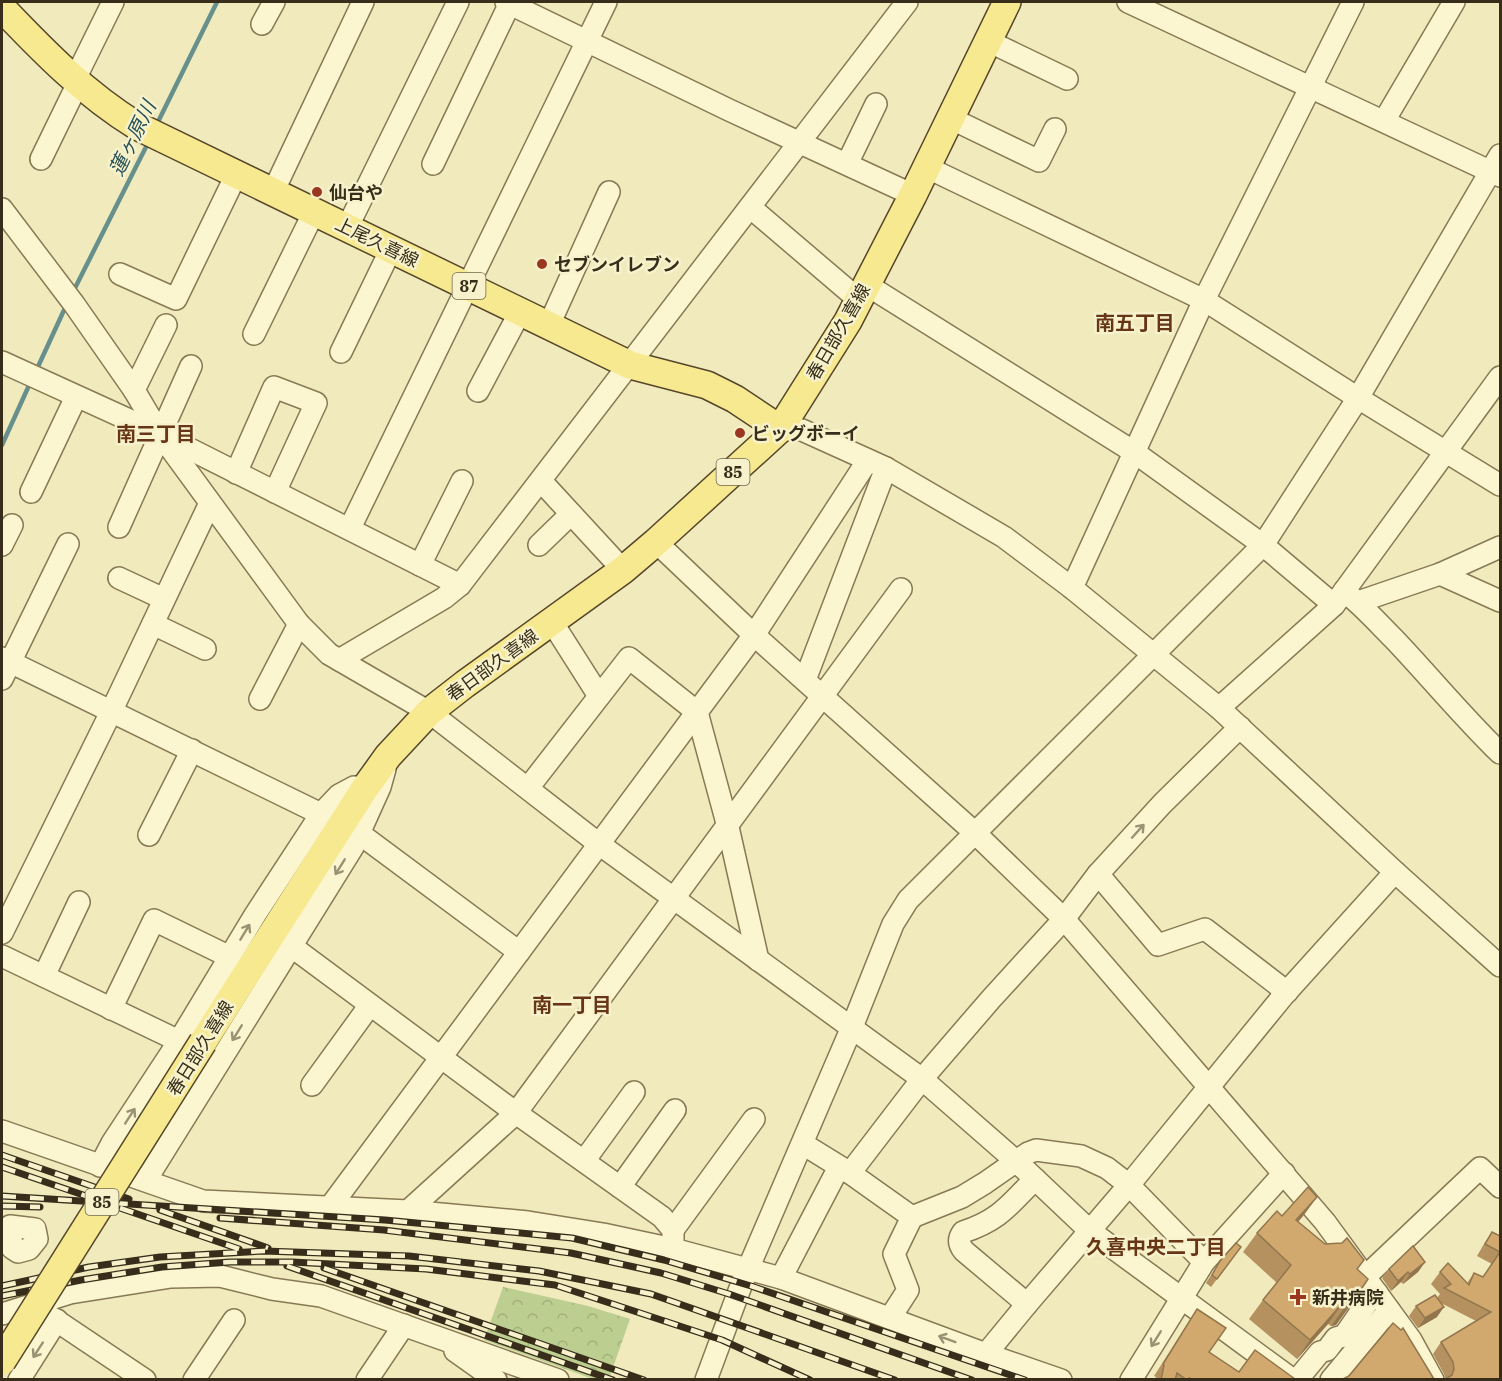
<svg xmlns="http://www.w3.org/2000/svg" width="1502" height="1381" viewBox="0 0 1502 1381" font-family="'IBM Plex Serif','Noto Sans JP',serif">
  <defs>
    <pattern id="park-crowns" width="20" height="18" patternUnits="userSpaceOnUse" patternTransform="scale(1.5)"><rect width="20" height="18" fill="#bcce90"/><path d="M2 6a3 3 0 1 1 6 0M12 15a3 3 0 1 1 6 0" fill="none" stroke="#a2b17c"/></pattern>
  </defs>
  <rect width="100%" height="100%" fill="#f0eabc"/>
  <polygon fill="url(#park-crowns)" points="503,1287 588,1306 630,1319 609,1379 593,1379 484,1340"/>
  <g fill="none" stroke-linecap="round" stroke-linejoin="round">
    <g stroke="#678f8c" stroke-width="4.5">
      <polyline points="156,126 217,2"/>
      <polyline points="75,288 149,141"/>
      <polyline points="36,371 65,308"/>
      <polyline points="2,445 31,381"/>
    </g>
    <defs>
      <g id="minor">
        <polyline points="506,2 729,110 913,195"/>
        <polyline points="1128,2 1500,176"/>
        <polyline points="262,24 274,2"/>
        <polyline points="988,41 1067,79"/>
        <polyline points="74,81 113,2"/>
        <polyline points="950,118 1039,161 1055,129"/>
        <polyline points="1384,121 1454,2"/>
        <polyline points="41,159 78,83"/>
        <polyline points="433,164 510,3"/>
        <polyline points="847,164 876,104"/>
        <polyline points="926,167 1204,300 1358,398 1500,485"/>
        <polyline points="273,192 363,2"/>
        <polyline points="750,207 859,300"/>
        <polyline points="2,209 74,304 134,390 160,434 299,624 329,654 429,712 599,844 922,1079 1017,1162 1090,1231 1293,1380"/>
        <polyline points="347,228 458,2"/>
        <polyline points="120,274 176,299 236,175"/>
        <polyline points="867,285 1134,452 1263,545 1334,605"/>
        <polyline points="549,325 609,192"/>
        <polyline points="254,334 314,212"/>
        <polyline points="341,352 391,249"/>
        <polyline points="2,362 160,434 460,585"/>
        <polyline points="134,390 166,325"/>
        <polyline points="478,391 520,312"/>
        <polyline points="780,429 802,430 886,468 1004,537 1072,588 1219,708 1395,872 1500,966"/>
        <polyline points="236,473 274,387 316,403 275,492"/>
        <polyline points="541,481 623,570"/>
        <polyline points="31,492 76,397"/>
        <polyline points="119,527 191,366"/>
        <polyline points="350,528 606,2"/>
        <polyline points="656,542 754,635 974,832 1064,919 1325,1222 1411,1340 1433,1380"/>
        <polyline points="2,545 12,525"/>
        <polyline points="539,545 571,514"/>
        <polyline points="420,565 462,481"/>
        <polyline points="1440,574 1500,601"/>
        <polyline points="119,578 164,599"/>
        <polyline points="1072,588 1204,300 1353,2"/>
        <path d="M 1344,591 C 1362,605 1378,623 1394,639 C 1430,677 1463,717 1500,753"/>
        <polyline points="1358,602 1440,574 1500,547"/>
        <polyline points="552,622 599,696"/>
        <polyline points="153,624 205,649"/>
        <polyline points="2,658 321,814"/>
        <polyline points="339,660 444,598 460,585 907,2"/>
        <polyline points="2,679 68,544"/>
        <polyline points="805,680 886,468"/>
        <polyline points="260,699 299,624"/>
        <polyline points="1219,708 1334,605 1500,377"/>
        <polyline points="528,788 629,658 697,712 728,827 758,960"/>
        <polyline points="360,834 519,952"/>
        <polyline points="149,835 192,750"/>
        <polyline points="1098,874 1158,945 1205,929 1287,992"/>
        <polyline points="2,933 111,712 210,503"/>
        <polyline points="291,946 516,1113 662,1217 673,1230 673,1249 781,1278 986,1354 1061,1380"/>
        <polyline points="2,956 179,1041"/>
        <polyline points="44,976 79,902"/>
        <polyline points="111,1009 154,920 230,957"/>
        <polyline points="312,1085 370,1005"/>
        <polyline points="2,1131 203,1201 408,1211"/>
        <polyline points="803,1144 850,1173 912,1217 962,1197 985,1183 1028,1153 1036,1150 1081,1156 1107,1168 1129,1185 1204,1262"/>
        <polyline points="584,1161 634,1092"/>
        <polyline points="100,1166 112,1143 179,1041 255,915 321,814 339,795 354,787 365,788"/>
        <polyline points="850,1173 922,1079 991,999 1064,919 1098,874 1162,804 1240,727"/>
        <polyline points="146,1180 353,847 380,787 385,769"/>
        <polyline points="620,1187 675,1110"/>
        <polyline points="330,1207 754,635 868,460"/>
        <polygon points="10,1226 35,1229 37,1239 29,1249 18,1252 12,1248"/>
        <polyline points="673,1230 754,1119"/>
        <polyline points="673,1249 603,1234 528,1222 408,1211 516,1113 901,589"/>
        <polyline points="1365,1277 1480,1168 1500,1187"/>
        <polyline points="781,1278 839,1167"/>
        <path d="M 1027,1304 L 964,1251 C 959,1245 958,1239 963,1232 C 1000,1220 1009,1205 1035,1179"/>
        <polyline points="33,1305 145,1380"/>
        <polyline points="2,1314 70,1293 171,1277 220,1276 272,1289 321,1296 558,1380"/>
        <polyline points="890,1318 908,1290 894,1254 912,1217"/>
        <polyline points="455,1351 496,1380"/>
        <polyline points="986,1354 1027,1304 1129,1185 1283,996 1395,872"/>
        <polyline points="19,1380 57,1320"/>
        <polyline points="194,1380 234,1320"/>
        <polyline points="367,1380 404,1325"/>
        <polyline points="706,1380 742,1283 852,1027 893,924 908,900 1263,545 1358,398 1500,155"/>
        <polyline points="1131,1380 1204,1262 1284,1173"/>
        <polyline points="1297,1380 1320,1352 1327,1350 1336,1338 1344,1336 1369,1300 1377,1293"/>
        <polyline points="1331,1380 1389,1310"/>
      </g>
      <g id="major">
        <path d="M 2,8 C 44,52 85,94 137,126 L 630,365 L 707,385 L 735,399 L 780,429"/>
        <polyline points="203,1042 365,788 388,756 429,712 465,684 623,570 656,542 780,429 848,321 913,195 1007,2"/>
      </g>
    </defs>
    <use href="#minor" stroke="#887955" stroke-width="24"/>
    <use href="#major" stroke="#55462a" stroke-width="30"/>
    <use href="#minor" stroke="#fbf6cf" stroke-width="21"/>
    <use href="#major" stroke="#f7e990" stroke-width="27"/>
    <defs>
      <g id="rail">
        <polyline points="2,1155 129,1199"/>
        <polyline points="2,1167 89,1197"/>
        <polyline points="2,1196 385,1220 572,1238 664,1260 751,1286 1025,1380"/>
        <polyline points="2,1206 40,1207"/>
        <polyline points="120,1208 239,1249"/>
        <polyline points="160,1210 268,1248"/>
        <polyline points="220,1218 384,1230 571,1253 661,1273 729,1294 972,1380"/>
        <polyline points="287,1266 613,1380"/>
        <polyline points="324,1268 644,1380"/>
        <polyline points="2,1286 89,1267 160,1257 264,1251 409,1256 539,1271 651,1294 895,1380"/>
        <polyline points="2,1296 81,1280 162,1267 230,1262 292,1262 426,1269 555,1285 722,1340 810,1380"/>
      </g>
    </defs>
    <use href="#rail" stroke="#372d1a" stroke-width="7"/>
    <use href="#rail" stroke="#f7f2cc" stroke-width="4.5" stroke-dasharray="14" stroke-linecap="butt"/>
    <defs>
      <polyline id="major-bridge" points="2,1361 203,1042"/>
    </defs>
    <use href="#major-bridge" stroke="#55462a" stroke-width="30" stroke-linecap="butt"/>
    <use href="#major-bridge" stroke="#f7e990" stroke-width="27"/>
  </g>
  <g fill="#b4915f">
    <polygon points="1317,1197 1303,1216 1298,1222 1325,1244 1358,1270 1368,1279 1336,1325 1331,1326 1328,1324 1297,1359 1249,1319 1263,1300 1277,1283 1243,1252 1257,1233 1282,1216"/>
    <polygon points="1492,1232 1500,1236 1500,1380 1445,1379 1444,1374 1433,1354 1441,1342 1476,1321 1441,1303 1437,1317 1418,1328 1409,1316 1416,1306 1437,1298 1440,1294 1431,1284 1440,1272 1467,1283 1474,1273 1483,1277 1492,1264 1477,1256 1484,1244"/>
    <polygon points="1241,1247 1211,1287 1206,1283 1220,1261"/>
    <polygon points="1425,1262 1418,1272 1403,1284 1401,1282 1391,1291 1382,1278 1389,1269"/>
    <polygon points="1197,1309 1209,1352 1239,1372 1294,1380 1155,1380 1156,1377 1154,1376"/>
  </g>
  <g fill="#92764e">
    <polygon points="1317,1197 1303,1216 1282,1239 1296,1220"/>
    <polygon points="1425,1262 1418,1272 1403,1284 1410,1274"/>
    <polygon points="1408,1272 1401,1282 1391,1291 1398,1281"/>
    <polygon points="1341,1305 1328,1324 1297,1359 1310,1340"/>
    <polygon points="1350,1306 1336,1325 1331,1326 1345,1307"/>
    <polygon points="1444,1307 1437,1317 1418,1328 1425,1318"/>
  </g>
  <g fill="#d1a96f" stroke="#92764e" stroke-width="1.5">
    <polygon points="1308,1187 1317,1197 1296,1220 1325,1244 1342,1243 1347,1238 1364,1260 1357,1269 1368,1279 1350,1306 1345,1307 1341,1305 1310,1340 1263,1300 1291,1265 1257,1233 1277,1211 1282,1216"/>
    <polygon points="1492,1232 1500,1236 1500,1380 1444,1380 1452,1375 1454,1369 1453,1362 1441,1342 1491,1312 1444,1288 1451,1284 1440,1272 1448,1263 1469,1285 1474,1273 1483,1277 1500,1252 1485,1244"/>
    <polygon points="1236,1243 1241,1247 1217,1279 1212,1275 1220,1261"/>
    <polygon points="1413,1246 1425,1262 1410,1274 1408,1272 1398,1281 1389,1269"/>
    <polygon points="1435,1295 1444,1307 1425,1318 1416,1306"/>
    <polygon points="1197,1309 1226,1328 1209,1352 1239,1372 1255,1350 1295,1379 1294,1380 1195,1380 1189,1378 1188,1380 1187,1380 1177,1373 1175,1380 1161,1380 1164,1365 1163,1364"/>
    <polygon points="1393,1323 1401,1330 1403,1328 1434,1379 1438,1380 1341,1380 1349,1376"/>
  </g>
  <defs><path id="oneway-shaft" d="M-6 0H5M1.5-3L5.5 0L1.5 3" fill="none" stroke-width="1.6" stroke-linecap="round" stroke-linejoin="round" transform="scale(1.5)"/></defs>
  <g stroke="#999274">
    <use href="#oneway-shaft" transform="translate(1138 831) rotate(-48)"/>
    <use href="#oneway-shaft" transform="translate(340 867) rotate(122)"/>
    <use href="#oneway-shaft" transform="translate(245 932) rotate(-59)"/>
    <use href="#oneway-shaft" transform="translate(237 1033) rotate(122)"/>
    <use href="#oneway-shaft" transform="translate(130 1116) rotate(-57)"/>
    <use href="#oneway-shaft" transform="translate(947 1339) rotate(-160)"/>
    <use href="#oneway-shaft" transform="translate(1156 1339) rotate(122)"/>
    <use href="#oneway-shaft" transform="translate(38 1350) rotate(123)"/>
  </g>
  <g fill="#9b3621" stroke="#f7f2cc" stroke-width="2">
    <circle cx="317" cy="192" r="6"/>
    <circle cx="542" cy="264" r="6"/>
    <circle cx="740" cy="433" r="6"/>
    <path d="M1295 1288h6v6h6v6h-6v6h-6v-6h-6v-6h6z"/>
  </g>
  <g text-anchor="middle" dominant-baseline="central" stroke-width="5" stroke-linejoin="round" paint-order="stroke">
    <g fill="#f7f2cc" stroke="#71684f" stroke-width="1.5">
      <rect x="452.5" y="273" width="33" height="26" rx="4.5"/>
      <rect x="716.5" y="459" width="33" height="26" rx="4.5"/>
      <rect x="85.5" y="1189" width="33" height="26" rx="4.5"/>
    </g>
    <g font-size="16" font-weight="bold" fill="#372d1a">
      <text x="469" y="286">87</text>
      <text x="733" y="472">85</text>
      <text x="102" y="1202">85</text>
    </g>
    <g font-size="18" font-weight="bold" fill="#372d1a" stroke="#f7f2cc" text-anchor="start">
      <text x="329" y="192">仙台や</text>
      <text x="554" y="264">セブンイレブン</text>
      <text x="752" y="433">ビッグボーイ</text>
      <text x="1312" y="1297">新井病院</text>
    </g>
    <g font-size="18" fill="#372d1a" stroke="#f7f2cc">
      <text transform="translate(377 242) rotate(26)">上尾久喜線</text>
      <text transform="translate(838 332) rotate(-60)">春日部久喜線</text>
      <text transform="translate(492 665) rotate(-36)">春日部久喜線</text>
      <text transform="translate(200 1048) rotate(-58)">春日部久喜線</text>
    </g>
    <g font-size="20" font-style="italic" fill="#285257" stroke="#f7f2cc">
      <text transform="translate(132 138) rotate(-64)">蓮ヶ原川</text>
    </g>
    <g font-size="20" font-weight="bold" fill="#663617" stroke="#f7f2cc">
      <text x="1135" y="322">南五丁目</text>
      <text x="156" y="433">南三丁目</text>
      <text x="572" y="1004">南一丁目</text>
      <text x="1156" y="1246">久喜中央二丁目</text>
    </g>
  </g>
  <rect width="1502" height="1381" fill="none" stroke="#372d1a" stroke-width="6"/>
</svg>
